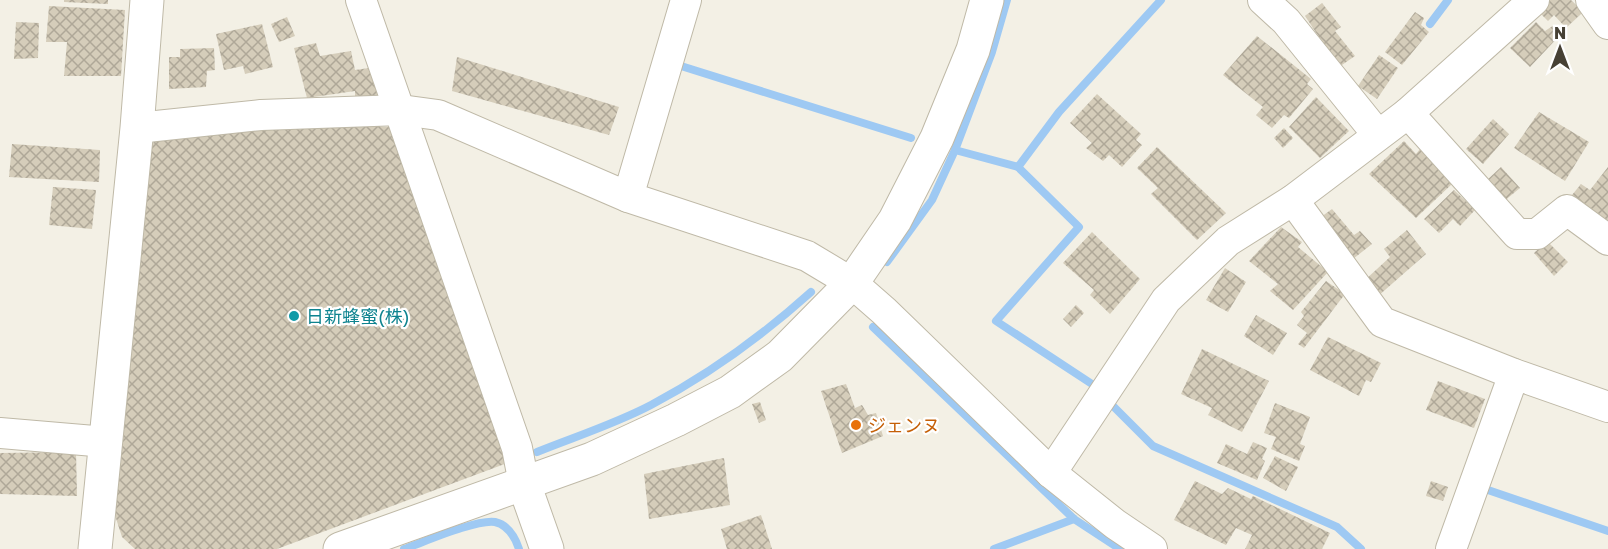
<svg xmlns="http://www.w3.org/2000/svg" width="1608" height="549" viewBox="0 0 1608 549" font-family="'Golos Text','Noto Sans JP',sans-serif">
  <defs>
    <pattern id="building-cross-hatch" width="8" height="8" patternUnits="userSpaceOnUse" patternTransform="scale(1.5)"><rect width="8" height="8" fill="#d5cdba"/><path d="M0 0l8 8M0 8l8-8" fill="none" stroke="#afa898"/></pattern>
  </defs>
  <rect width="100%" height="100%" fill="#f3f0e5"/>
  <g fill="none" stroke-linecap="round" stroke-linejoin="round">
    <g stroke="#9ec9f3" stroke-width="8">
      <polyline points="1430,24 1448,0"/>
      <polyline points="681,66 911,138"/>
      <polyline points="955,150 992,52 1007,0"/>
      <polyline points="887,262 932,200 955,150 1018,167"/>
      <polyline points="873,327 1074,519 1120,549"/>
      <polyline points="1095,386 996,321 1079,227 1018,167 1059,112 1161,0"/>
      <polyline points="1109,402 1153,446 1337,527 1361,549"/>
      <path d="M 537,452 C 574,437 615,424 651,405 C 710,374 762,336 811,292"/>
      <polyline points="1485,489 1608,531"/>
      <path d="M 404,549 C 424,542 477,519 495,522 C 508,525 515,537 519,549"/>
      <polyline points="994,549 1074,519"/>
    </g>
  </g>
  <g fill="url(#building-cross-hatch)">
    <polygon points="64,0 108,0 108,4 64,2"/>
    <polygon points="1550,0 1571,0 1583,12 1566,28 1554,15 1548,21 1538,11"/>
    <polygon points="1322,3 1341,27 1335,31 1355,56 1339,67 1305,16"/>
    <polygon points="49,6 125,10 121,76 64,76 67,42 46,42"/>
    <polygon points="1415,12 1424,18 1421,25 1429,32 1402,65 1385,52"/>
    <polygon points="287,17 295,36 279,42 271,24"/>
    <polygon points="16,22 39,23 38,58 14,59"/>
    <polygon points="1536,22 1545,31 1554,25 1562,33 1530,67 1510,48"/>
    <polygon points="262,24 273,67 245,74 243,66 224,70 216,34"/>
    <polygon points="1257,36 1311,79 1307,84 1313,89 1289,118 1284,115 1272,128 1256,115 1263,107 1223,75"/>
    <polygon points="316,43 320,56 351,51 355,70 369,68 380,100 355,99 355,91 307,98 294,48"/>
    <polygon points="214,48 215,70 207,71 206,87 169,89 169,57 180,57 180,49"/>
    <polygon points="1379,55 1398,68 1377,99 1358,86"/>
    <polygon points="457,57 619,107 609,135 452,91"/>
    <polygon points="1097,94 1141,134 1136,140 1142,145 1122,167 1109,155 1103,161 1086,148 1092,143 1070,123"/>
    <polygon points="1316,97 1349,131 1320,158 1289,127"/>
    <polygon points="1539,112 1589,142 1565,181 1514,148"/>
    <polygon points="379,118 380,127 393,127 510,462 277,549 135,549 122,537 112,506 143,169 154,141 171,133"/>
    <polygon points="1493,119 1509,134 1483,164 1466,149"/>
    <polygon points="1284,128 1293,138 1283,148 1274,138"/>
    <polygon points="1404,141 1416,154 1420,149 1452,184 1416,218 1369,174"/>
    <polygon points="12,144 100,150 99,182 9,177"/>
    <polygon points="1157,147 1226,213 1197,240 1151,194 1158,188 1137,168"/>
    <polygon points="1501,167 1520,188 1503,202 1485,182"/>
    <polygon points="1608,167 1608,226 1578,207 1582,202 1572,195 1581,184 1590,190"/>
    <polygon points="53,187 96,190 92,229 49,225"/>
    <polygon points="1454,190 1475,210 1460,226 1453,219 1439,233 1424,219"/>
    <polygon points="1332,209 1354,235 1360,231 1372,244 1353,259 1321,217"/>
    <polygon points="1281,227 1302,242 1298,247 1328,272 1293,310 1270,291 1278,284 1249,261"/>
    <polygon points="1407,230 1426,254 1377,297 1364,281 1390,257 1384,249"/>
    <polygon points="1092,232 1140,279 1110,314 1090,295 1094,290 1063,263"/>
    <polygon points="1547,241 1568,262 1554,276 1534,253"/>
    <polygon points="1225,268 1246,282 1228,312 1206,300"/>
    <polygon points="1326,281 1345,294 1304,348 1298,344 1307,333 1297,325 1304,316 1301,312"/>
    <polygon points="1076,305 1084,313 1071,327 1063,319"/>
    <polygon points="1256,315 1287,333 1273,355 1244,336"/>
    <polygon points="1328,337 1381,363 1371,382 1366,380 1359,396 1310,370"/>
    <polygon points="1202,349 1269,381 1242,432 1208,415 1212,408 1181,394"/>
    <polygon points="1438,381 1485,399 1474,428 1426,410"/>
    <polygon points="846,384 855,408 862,405 868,415 876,413 883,436 842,453 821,391"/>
    <polygon points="760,402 766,420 759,423 752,404"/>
    <polygon points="1275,403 1310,417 1300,444 1305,446 1299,461 1271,449 1276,437 1264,433"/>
    <polygon points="1253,442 1267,448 1262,459 1265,461 1257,480 1217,463 1226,444 1247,454"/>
    <polygon points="76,452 77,496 0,494 0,453"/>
    <polygon points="1275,456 1298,467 1286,491 1263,478"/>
    <polygon points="724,458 730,505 649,519 644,474"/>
    <polygon points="1195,481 1222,494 1228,488 1251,499 1253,496 1330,533 1322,549 1245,549 1252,535 1236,528 1226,545 1174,520"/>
    <polygon points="1431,481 1448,487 1443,501 1426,496"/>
    <polygon points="761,515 772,549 727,549 721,529"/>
  </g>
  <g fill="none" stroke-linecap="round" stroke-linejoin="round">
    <defs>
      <g id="minor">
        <polyline points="361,0 517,448 524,484"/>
        <polyline points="1263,0 1286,21 1378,135"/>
        <polyline points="1591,0 1608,24"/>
        <polyline points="1408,113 1517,234 1537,234 1567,210 1608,240"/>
        <polyline points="137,128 261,115 401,110 438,115 628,197 686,0"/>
        <polyline points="628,197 807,256 852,283 884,311 1051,473 1115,524 1152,549"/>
        <polyline points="1293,200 1382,322 1514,374 1608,407"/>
        <polyline points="0,433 106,442"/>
        <polyline points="1051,473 1166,300 1228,241 1293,200 1408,113 1534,0"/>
        <polyline points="1451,549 1514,374"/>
      </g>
      <g id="tertiary">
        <polyline points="524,484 547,549"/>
        <polyline points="95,549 137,128 147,0"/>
        <polyline points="340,549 592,459 676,420 730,392 780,356 852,283 895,220 937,138 973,50 987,0"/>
      </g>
    </defs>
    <use href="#minor" stroke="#bfb9a7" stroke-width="32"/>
    <use href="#tertiary" stroke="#bfb9a7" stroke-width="35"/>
    <use href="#minor" stroke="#fff" stroke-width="30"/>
    <use href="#tertiary" stroke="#fff" stroke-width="33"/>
  </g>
  <circle fill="#0f9aa8" stroke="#fff" stroke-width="2" cx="294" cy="316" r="6"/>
  <circle fill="#e8710a" stroke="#fff" stroke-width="2" cx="856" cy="425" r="6"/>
  <g text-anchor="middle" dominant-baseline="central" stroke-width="4.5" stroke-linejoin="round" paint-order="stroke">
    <g font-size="18" fill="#0d838f" stroke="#fff" text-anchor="start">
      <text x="306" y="316">日新蜂蜜(株)</text>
    </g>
    <g font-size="18" fill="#c56008" stroke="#fff" text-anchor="start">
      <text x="868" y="425">ジェンヌ</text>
    </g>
  </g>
  <g transform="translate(1560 48)" stroke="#ffffff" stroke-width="4.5" paint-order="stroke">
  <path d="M0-4.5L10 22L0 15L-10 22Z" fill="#464034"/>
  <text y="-9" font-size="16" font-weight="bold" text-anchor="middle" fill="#464034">N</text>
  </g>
</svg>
